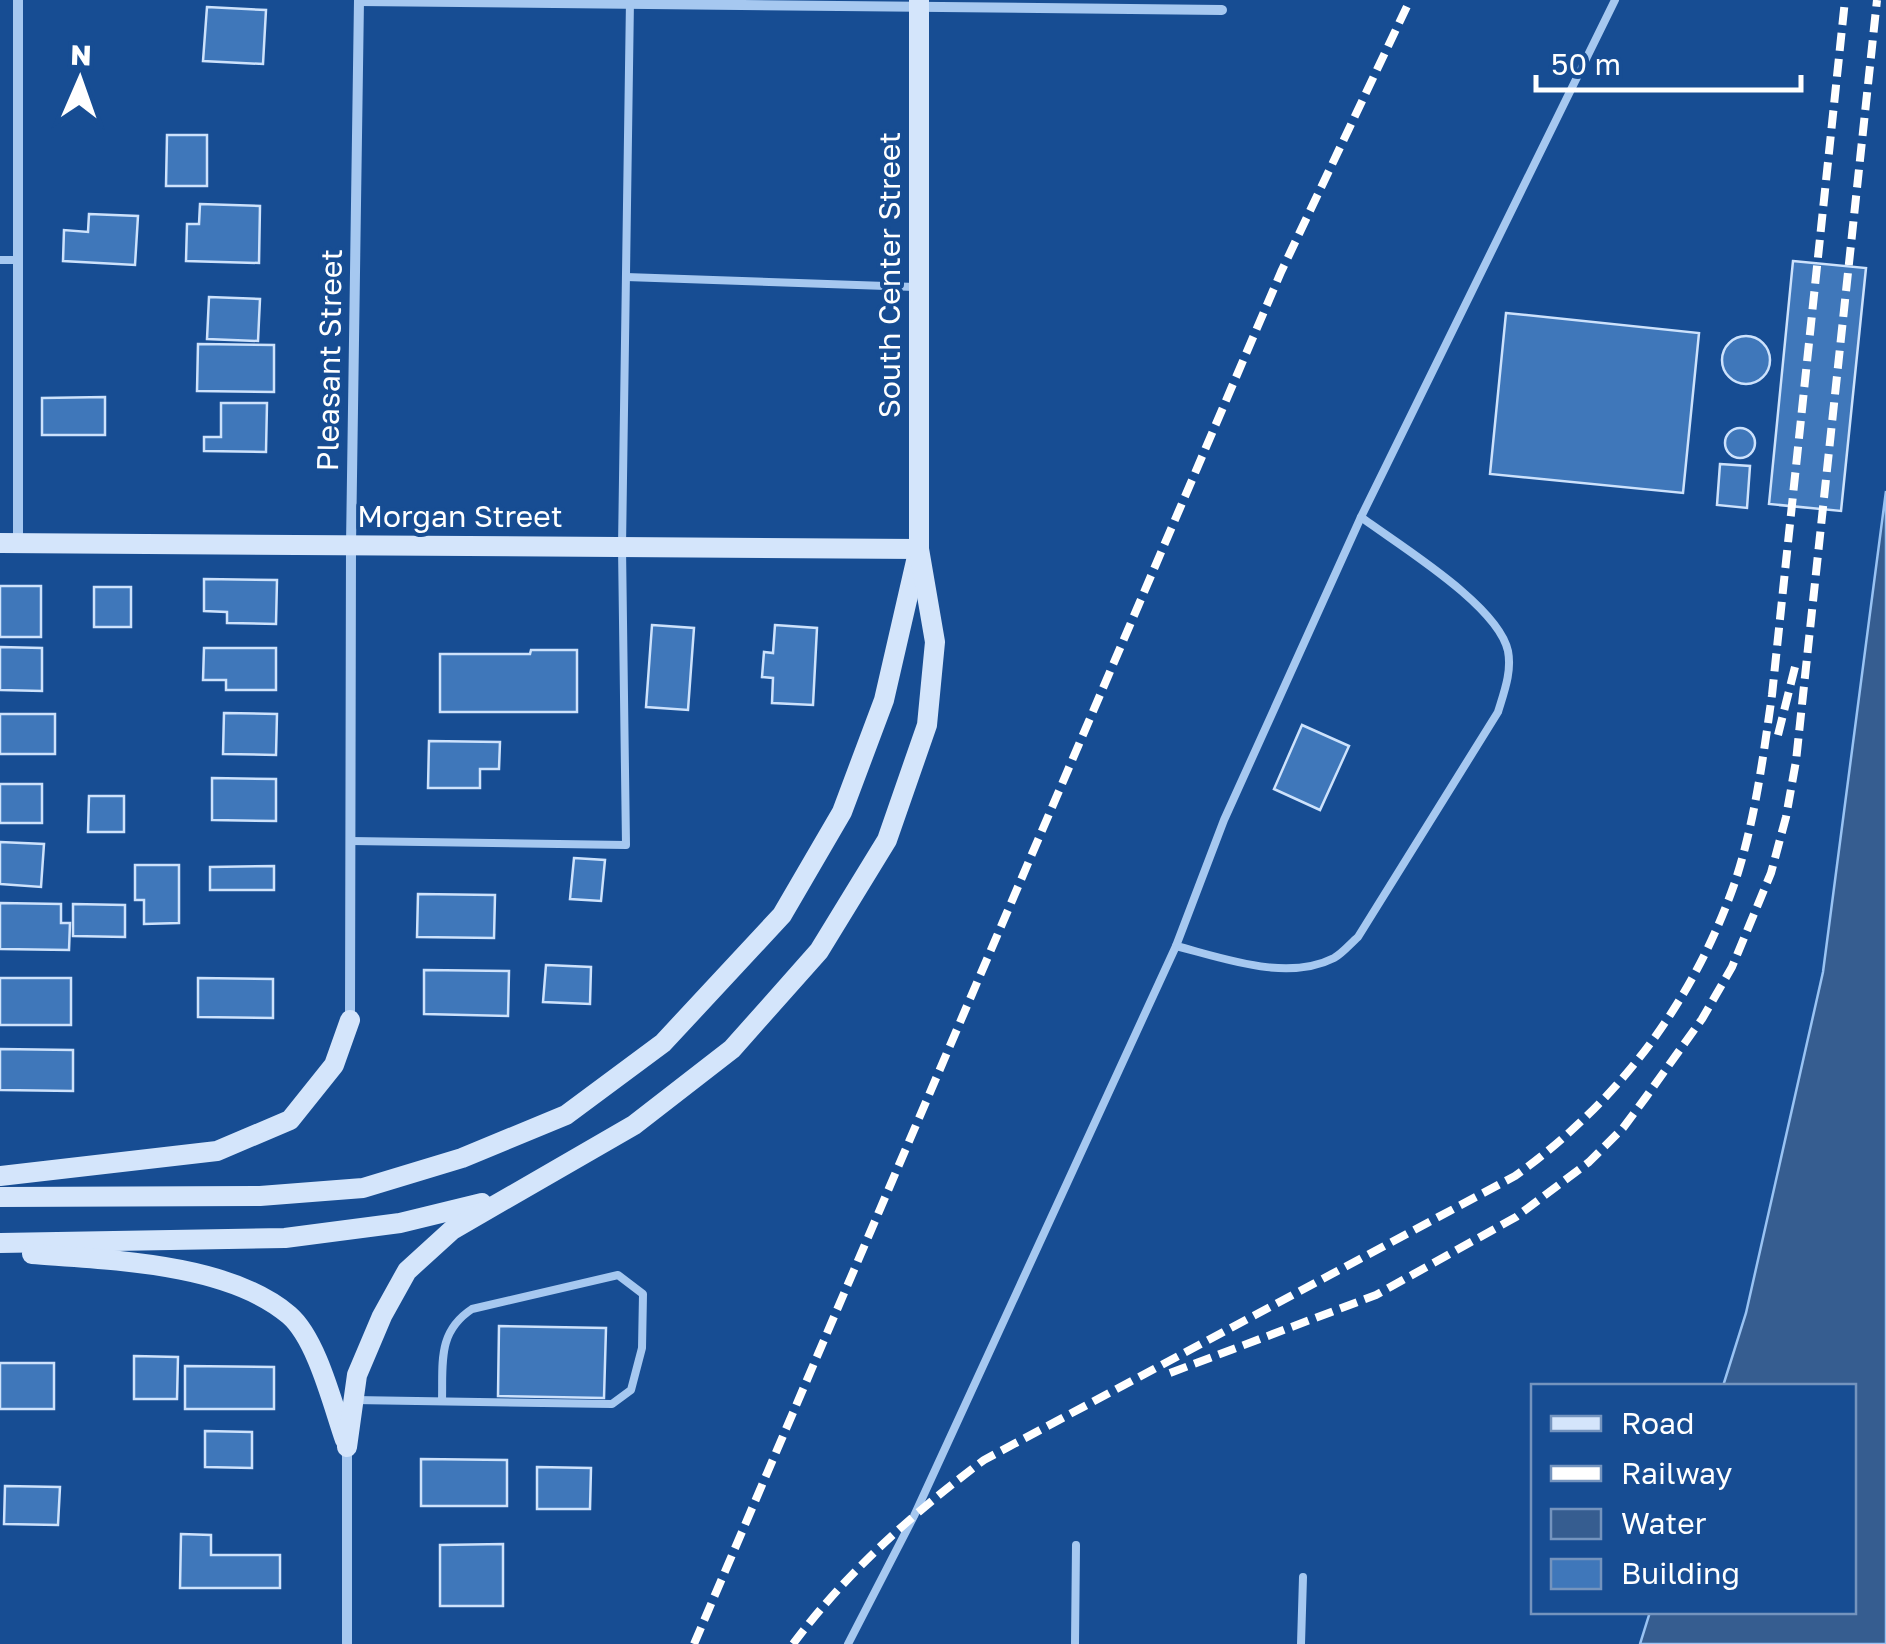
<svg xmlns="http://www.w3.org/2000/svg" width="1886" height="1644" viewBox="0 0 1886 1644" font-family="'Golos Text',sans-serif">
  <rect width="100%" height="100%" fill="#174d93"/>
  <polygon fill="#365d90" stroke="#99c3f3" stroke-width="2.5" points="1886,491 1886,1644 1640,1644 1650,1612 1854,1612 1854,1386 1723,1386 1746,1313 1823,972"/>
  <g fill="#3f77ba" stroke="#cde2fc" stroke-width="2.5">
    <polygon points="207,7 266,10 263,64 203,61"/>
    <polygon points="167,135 207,135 207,186 166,186"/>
    <polygon points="200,204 260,206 259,263 186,261 187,224 199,224"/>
    <polygon points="89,214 138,216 135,265 63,261 64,230 88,232"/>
    <polygon points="1793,261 1866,268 1841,511 1769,504"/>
    <polygon points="209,297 260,299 258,341 207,339"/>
    <polygon points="1506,313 1699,333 1683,493 1490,474"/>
    <circle cx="1746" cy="360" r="24"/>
    <polygon points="198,344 274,345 274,392 197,391"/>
    <polygon points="105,397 105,435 42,435 42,398"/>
    <polygon points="221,403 267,403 266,452 204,451 204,437 221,437"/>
    <circle cx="1740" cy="443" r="15"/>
    <polygon points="1720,464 1750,466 1747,508 1717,505"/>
    <polygon points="204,579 277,580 276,624 227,623 227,612 204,611"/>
    <rect x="0" y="586" width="41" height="51"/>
    <rect x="94" y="587" width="37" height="40"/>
    <polygon points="652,625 694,628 688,710 646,707"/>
    <polygon points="775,625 817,628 813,705 772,703 773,678 762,677 764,652 773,653"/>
    <polygon points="0,647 42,648 42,691 0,690"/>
    <polygon points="204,648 276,648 276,690 226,690 226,680 203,680"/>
    <polygon points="531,650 577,650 577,712 440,712 440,654 530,654"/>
    <polygon points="224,713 277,714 276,755 223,754"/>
    <rect x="0" y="714" width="55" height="40"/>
    <polygon points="1302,725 1349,746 1320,810 1274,789"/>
    <polygon points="429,741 500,742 499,769 480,769 480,788 428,788"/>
    <polygon points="212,778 276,779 276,821 212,820"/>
    <rect x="0" y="784" width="42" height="39"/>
    <polygon points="89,796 124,796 124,832 88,832"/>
    <polygon points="0,842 44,844 41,887 0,884"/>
    <polygon points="574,858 605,860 601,901 570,899"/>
    <polygon points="135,865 179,865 179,923 144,924 144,900 135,900"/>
    <polygon points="274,866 274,890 210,890 210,867"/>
    <polygon points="418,894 495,895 494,938 417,937"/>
    <polygon points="0,903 61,904 61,923 70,923 69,950 0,949"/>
    <polygon points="73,904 125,905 125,937 73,936"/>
    <polygon points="546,965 591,967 590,1004 543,1002"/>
    <polygon points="424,970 509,971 508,1016 424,1014"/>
    <rect x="0" y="978" width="71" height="47"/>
    <polygon points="198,978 273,979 273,1018 198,1017"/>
    <polygon points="0,1049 73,1050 73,1091 0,1090"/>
    <polygon points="499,1326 606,1328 604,1398 498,1396"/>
    <polygon points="134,1356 178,1357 177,1399 134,1399"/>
    <rect x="0" y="1363" width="54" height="46"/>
    <polygon points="185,1366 274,1367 274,1409 185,1409"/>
    <polygon points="205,1431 252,1432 252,1468 205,1467"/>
    <polygon points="421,1459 507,1460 507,1506 421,1506"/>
    <polygon points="537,1467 591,1468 590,1509 537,1509"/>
    <polygon points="5,1486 60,1487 58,1525 4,1524"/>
    <polygon points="181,1534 211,1535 211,1555 280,1555 280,1588 180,1588"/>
    <polygon points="503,1544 503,1606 440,1606 440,1545"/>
  </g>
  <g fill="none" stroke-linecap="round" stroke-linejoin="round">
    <g stroke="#a6c8f0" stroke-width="8">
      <polyline points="0,260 18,260"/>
      <polyline points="626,277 915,287"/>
      <polyline points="351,841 626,845 622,547 630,0"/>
      <path d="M 1176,946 C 1223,958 1287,982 1334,958 C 1343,953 1350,944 1358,937 L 1498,712 C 1504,692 1512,672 1508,651 C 1498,605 1400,546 1361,517"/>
      <path d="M 354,1400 L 612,1404 L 631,1390 L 642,1348 L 643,1294 L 618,1275 L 472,1309 C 437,1332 443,1363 442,1401"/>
      <polyline points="848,1644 914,1516 1176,946 1224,820 1361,517 1615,0"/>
      <polyline points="1075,1644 1076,1545"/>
      <polyline points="1301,1644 1303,1577"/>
    </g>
    <g stroke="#a6c8f0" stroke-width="10">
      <polyline points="359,1 1222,10"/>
      <polyline points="18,543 18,0"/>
      <polyline points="350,1020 351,545 359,0"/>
      <polyline points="347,1447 347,1644"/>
    </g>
    <g stroke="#d4e5fb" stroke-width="20">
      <polyline points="0,543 919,549"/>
      <polyline points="0,1176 217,1151 290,1120 334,1065 350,1020"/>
      <polyline points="0,1197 260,1196 363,1188 462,1158 566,1115 663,1043 782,915 842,812 884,700 916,561"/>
      <polyline points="0,1243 285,1238 400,1223 482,1203"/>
      <path d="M 32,1254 C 110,1260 228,1263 289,1315 C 317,1339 333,1406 345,1440"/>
      <polyline points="347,1447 357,1375 382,1316 407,1271 452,1230 634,1125 732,1049 819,951 887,840 927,725 935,642 919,549 919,0"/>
    </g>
    <g stroke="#fff" stroke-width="8" stroke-dasharray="18 8" stroke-linecap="butt">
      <polyline points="1778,735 1795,667"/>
      <polyline points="1170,1373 1376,1295 1516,1217 1589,1162 1623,1128 1646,1097 1702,1019 1732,967 1771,873 1786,817 1796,761 1877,0"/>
      <polyline points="694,1644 1281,272 1410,0"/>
      <path d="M 793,1644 C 845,1574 914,1512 984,1460 L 1515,1176 C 1618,1102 1693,1003 1735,882 C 1755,821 1763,758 1772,695 L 1845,0"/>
    </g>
  </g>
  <g text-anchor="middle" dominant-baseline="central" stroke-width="8" stroke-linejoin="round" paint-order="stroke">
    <g font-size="30" fill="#fff" stroke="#174d93">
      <text transform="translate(889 275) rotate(-90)">South Center Street</text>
      <text transform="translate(329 360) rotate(-89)">Pleasant Street</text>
      <text x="460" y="516">Morgan Street</text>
    </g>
  </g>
  <rect x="1531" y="1384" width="325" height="230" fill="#174d93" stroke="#7494be" stroke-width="2.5"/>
  <rect x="1551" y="1416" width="50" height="15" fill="#d4e5fb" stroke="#7494be" stroke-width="2.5"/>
  <text x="1621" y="1434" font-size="30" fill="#ffffff">Road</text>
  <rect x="1551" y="1466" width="50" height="15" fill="#ffffff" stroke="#7494be" stroke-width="2.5"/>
  <text x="1621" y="1484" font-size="30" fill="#ffffff">Railway</text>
  <rect x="1551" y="1509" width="50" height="30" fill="#365d90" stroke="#7494be" stroke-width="2.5"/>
  <text x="1621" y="1534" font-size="30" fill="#ffffff">Water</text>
  <rect x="1551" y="1559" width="50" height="30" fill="#3f77ba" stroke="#7494be" stroke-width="2.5"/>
  <text x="1621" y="1584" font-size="30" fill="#ffffff">Building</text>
  <g transform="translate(80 80) rotate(2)" stroke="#174d93" stroke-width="8" paint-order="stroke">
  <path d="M0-8L18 38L0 25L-18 38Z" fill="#ffffff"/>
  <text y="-15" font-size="28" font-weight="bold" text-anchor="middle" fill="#ffffff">N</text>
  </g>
  <path d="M1536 75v15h265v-15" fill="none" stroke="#ffffff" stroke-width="5"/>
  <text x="1551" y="75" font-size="30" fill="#ffffff" stroke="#174d93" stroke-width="8" paint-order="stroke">50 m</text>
</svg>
